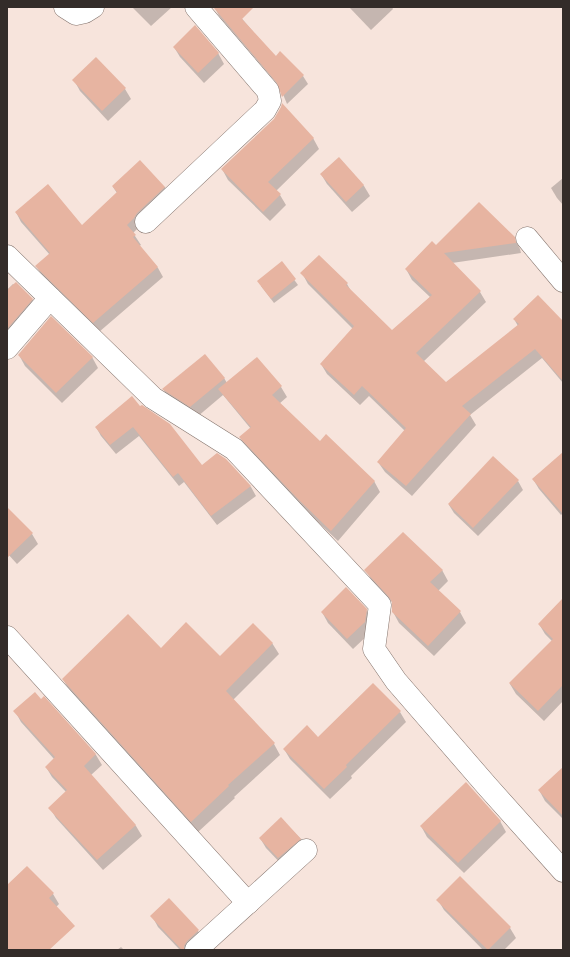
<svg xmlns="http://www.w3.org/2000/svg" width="570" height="957" viewBox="0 0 570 957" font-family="Signika,sans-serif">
  <rect width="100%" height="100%" fill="#f7e4dc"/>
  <g fill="#0003">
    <polygon points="132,7 172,7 151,26"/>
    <polygon points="216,7 232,7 275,57 280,53 303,76 308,84 287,104 280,87 219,16 215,8"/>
    <polygon points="349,7 392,7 393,9 371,30"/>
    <polygon points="174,47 218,53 224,64 204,83 180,57"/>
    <polygon points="74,80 125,89 131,99 108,121 80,91"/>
    <polygon points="313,138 319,149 276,191 280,195 286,205 270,221 228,180 222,169"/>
    <polygon points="339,158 364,186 370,196 352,212 327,184 321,174"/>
    <polygon points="563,178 563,205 557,198 551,188"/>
    <polygon points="113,187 165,187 170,197 133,233 141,245 139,246 158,268 163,277 99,332 42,275 36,266 50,255 21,222 16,212 82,226 117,193"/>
    <polygon points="514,238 520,249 521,253 452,263 480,292 486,302 423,362 446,383 518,326 514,319 563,322 563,383 542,358 470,415 476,425 412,496 385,472 378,462 405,431 369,396 360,405 327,374 321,364 353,329 308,284 302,273 347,284 351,291 392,331 430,297 412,280 406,269 436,247"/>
    <polygon points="282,263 298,285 274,303 261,286"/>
    <polygon points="13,284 32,299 37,308 7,343 7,290"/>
    <polygon points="19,355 92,357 98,368 62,403 25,366"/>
    <polygon points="257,358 281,387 287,397 279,404 320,442 374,481 380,492 338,541 306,511 246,448 240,437 251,429 223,395 197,417 169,399 163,389 224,378 227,383"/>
    <polygon points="140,408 202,466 225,460 251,487 256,496 217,525 184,482 179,486 139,436 116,454 101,436 96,427"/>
    <polygon points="563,453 563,513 561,515 539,489 533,479"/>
    <polygon points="518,481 523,490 478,536 454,513 449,505"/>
    <polygon points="7,508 32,534 38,544 17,564 7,553"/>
    <polygon points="366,570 442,570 448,581 438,591 460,612 466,623 434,656 399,623 393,612 393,603 372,581"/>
    <polygon points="563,600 563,701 544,721 516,694 510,684 552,641 545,634 539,624"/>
    <polygon points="366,610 372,621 371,632 353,649 328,623 322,612"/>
    <polygon points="272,643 279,654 233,700 274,744 280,755 234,797 235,798 198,832 69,690 63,679 220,657"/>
    <polygon points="44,698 96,755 102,765 91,775 136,826 142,836 103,870 56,818 50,808 66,792 52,777 46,767 54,759 21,722 15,711 41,701"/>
    <polygon points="400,712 406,722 351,776 352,778 330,799 290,759 284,749"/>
    <polygon points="563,768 563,819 545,801 539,790"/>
    <polygon points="281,819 301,839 307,850 285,868 266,848 260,838"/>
    <polygon points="500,821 506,832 464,873 427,837 421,826"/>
    <polygon points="7,886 53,894 59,904 56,907 30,950 7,950"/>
    <polygon points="169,900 198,931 204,941 195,950 180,950 158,927 152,916"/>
    <polygon points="438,900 510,928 516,938 504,950 483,950 444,910"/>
    <polygon points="121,947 124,950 117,950"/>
  </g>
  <g fill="#e7b4a1">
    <polygon points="215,7 254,7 242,19 276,56 280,51 304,75 282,97 277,83 214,8"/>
    <polygon points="195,25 219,53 198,73 173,47"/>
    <polygon points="96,57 126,88 102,111 72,80"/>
    <polygon points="282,103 314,138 268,182 281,194 263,212 221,169 274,119 281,107"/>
    <polygon points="339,157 364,185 346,202 320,174"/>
    <polygon points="140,160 165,187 137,213 134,218 127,225 136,235 133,237 158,267 93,323 35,266 50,253 15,212 48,184 82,225 117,192 112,186"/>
    <polygon points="479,202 515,237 516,243 444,253 481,291 416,353 446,382 519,324 513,319 538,295 563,321 563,381 535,349 462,406 471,414 406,486 377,462 406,428 362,386 354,395 320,364 354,326 300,273 319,255 348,283 346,285 392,330 432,295 405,269 432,241 436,245"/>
    <polygon points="282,261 296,279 271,299 257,281"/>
    <polygon points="16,282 33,299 7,329 7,290"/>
    <polygon points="51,316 93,357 56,393 18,355"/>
    <polygon points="205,354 225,378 190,407 162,389"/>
    <polygon points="257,357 282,386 272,395 320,441 326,434 375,481 331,531 299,500 239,437 251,427 218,389"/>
    <polygon points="132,396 140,406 142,405 170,424 202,465 217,453 226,459 251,486 211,516 178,473 173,477 133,427 110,445 95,427"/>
    <polygon points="563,452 563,514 532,479"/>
    <polygon points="493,456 519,480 473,528 448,504"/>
    <polygon points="7,507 33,533 7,558"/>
    <polygon points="403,532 443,570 430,582 461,611 428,646 392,612 392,602 389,597 364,570"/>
    <polygon points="346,587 367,609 365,622 347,639 321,612"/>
    <polygon points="563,598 563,685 538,711 509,683 553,639 538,624"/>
    <polygon points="128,614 161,648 186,622 220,656 253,623 273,643 226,691 275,743 228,785 229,786 191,822 62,679"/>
    <polygon points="373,683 401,711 346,765 347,767 324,789 283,749 307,725 318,737"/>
    <polygon points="35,692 41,699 44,696 96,754 84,766 136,825 97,860 48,808 67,790 45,767 55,757 13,711"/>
    <polygon points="563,767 563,816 538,790"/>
    <polygon points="466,782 501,821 458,863 420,826"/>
    <polygon points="281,817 301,839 278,858 259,838"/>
    <polygon points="27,866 54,893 49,898 75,926 49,950 7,950 7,885"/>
    <polygon points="460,876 511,927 488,950 436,900"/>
    <polygon points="169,898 199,930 187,941 184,946 184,950 182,950 150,916"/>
  </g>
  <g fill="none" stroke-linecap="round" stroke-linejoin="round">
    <defs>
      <g id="minor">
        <polyline points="65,7 76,14 85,12 93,7"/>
        <polyline points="146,222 265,110 270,101 268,91 196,7"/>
        <polyline points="527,238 563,281"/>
        <polyline points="7,256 153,398 234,449 380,605 374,649 396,681 487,786 563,871"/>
        <polyline points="7,348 50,298"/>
        <polyline points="7,637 248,903"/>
        <polyline points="196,950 306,850"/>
      </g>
    </defs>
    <use href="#minor" stroke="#83736c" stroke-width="23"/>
    <use href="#minor" stroke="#fff" stroke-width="22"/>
  </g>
  <rect width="570" height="957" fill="none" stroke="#332c29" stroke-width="16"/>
</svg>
